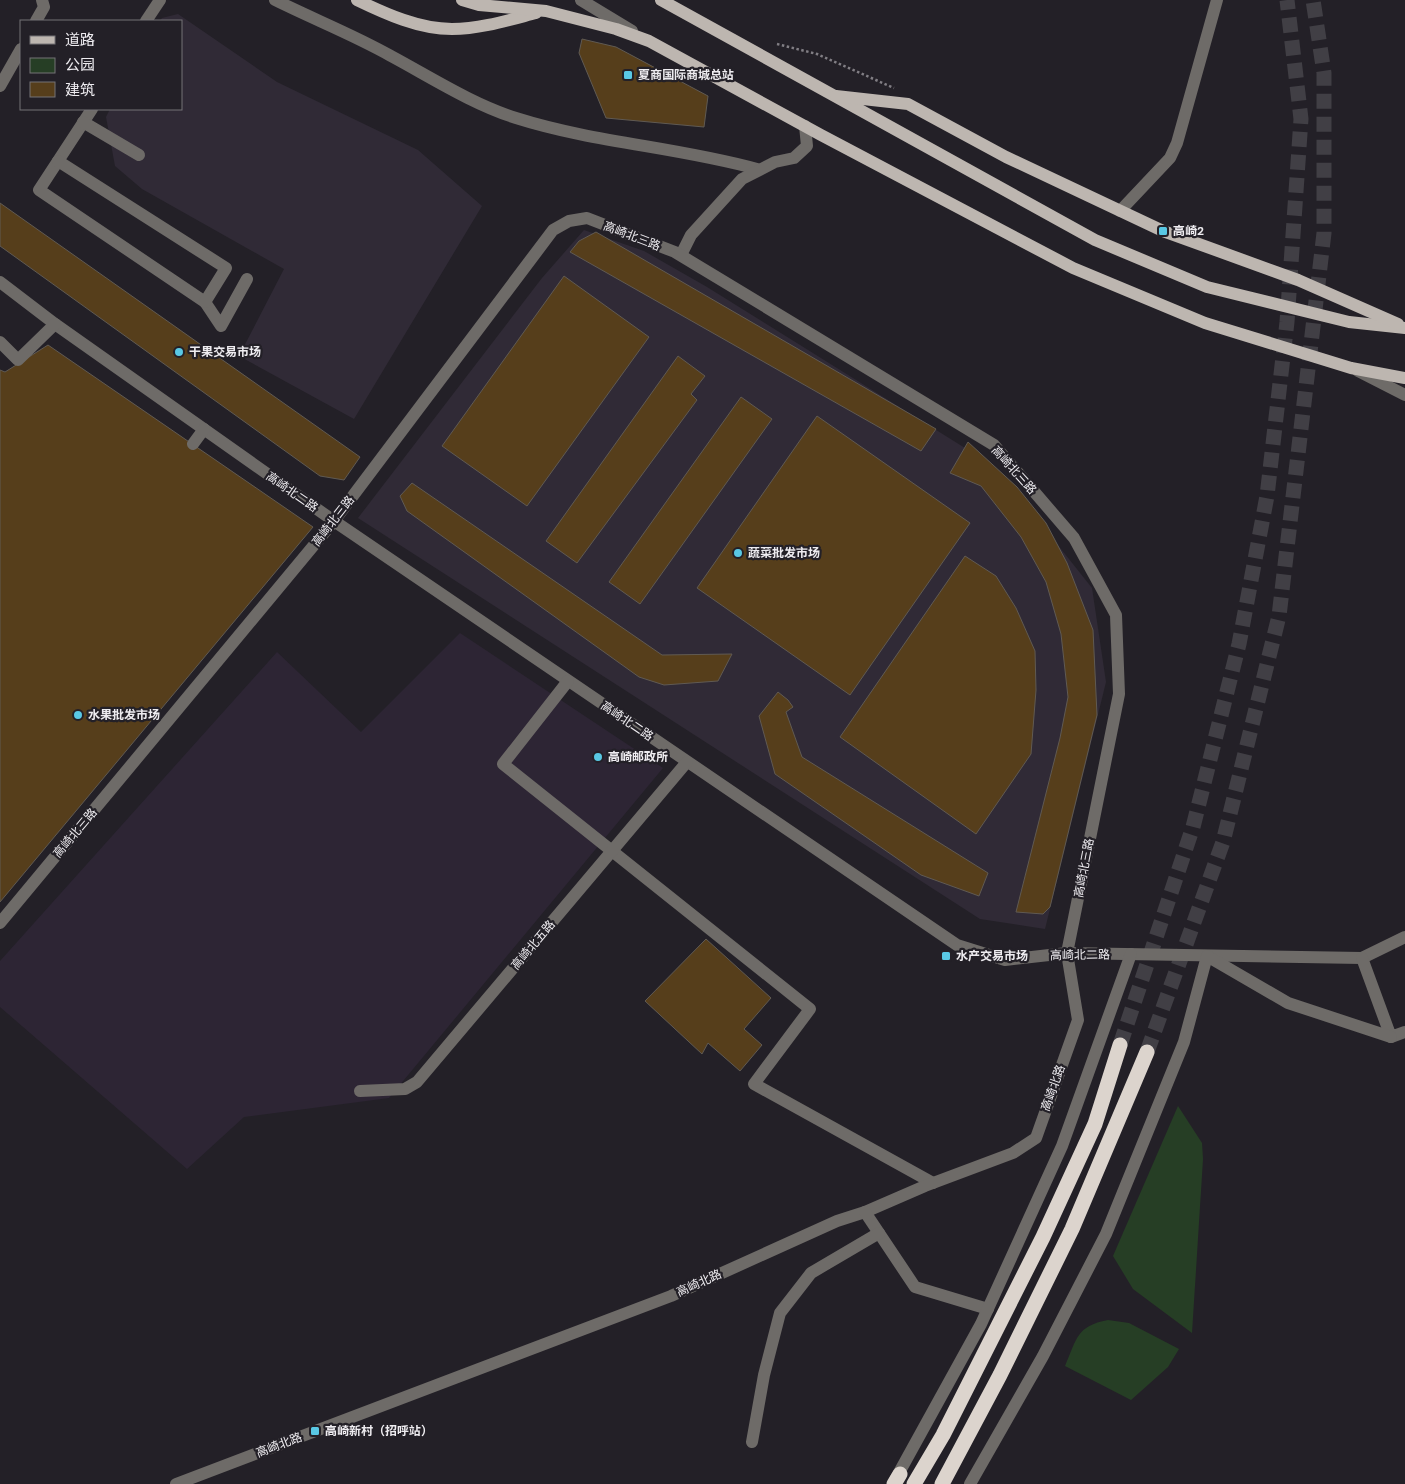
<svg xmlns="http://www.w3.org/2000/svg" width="1405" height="1484" viewBox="0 0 1405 1484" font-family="'DM Sans','Noto Sans SC',sans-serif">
  <rect width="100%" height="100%" fill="#232027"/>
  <g fill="#302a36">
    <polygon points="178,14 277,82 418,150 482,206 354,419 239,356 284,269 142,189 115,166 106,117 110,109 181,109 181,21 160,21 162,18"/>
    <polygon points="584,230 644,251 707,287 973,453 1034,515 1092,588 1106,682 1045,929 980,919 358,518 542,278"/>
  </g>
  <polygon fill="#2d2534" points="460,633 663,768 389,1098 244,1117 187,1169 0,1007 0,961 277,652 361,732"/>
  <g fill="#263e25">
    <polygon points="1178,1106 1202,1143 1203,1159 1192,1333 1133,1289 1113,1256"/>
    <path d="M 1108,1320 L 1129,1323 L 1179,1349 L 1168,1367 L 1131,1400 L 1065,1366 C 1077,1339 1076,1326 1108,1320 Z"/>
  </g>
  <g fill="#563e1b" stroke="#605a53">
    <polygon points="582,39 616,47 708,96 704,127 606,118 579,53"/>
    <polygon points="0,203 360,457 344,480 320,476 0,246"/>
    <polygon points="596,232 936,429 921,451 570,252 579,241"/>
    <polygon points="564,276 649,337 527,506 442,446"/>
    <polygon points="48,345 313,527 0,902 0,370 5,372"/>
    <polygon points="678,356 705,376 691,394 697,400 577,563 546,541"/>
    <polygon points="741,397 772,419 640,604 609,582"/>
    <polygon points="817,416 970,523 850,695 697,588"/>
    <polygon points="968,442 1017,487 1046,523 1067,563 1093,630 1097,715 1050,907 1043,914 1016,912 1060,738 1068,697 1061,634 1046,582 1021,537 981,486 950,473"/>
    <polygon points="412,483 662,655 732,654 718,681 664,685 639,677 407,511 400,496"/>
    <polygon points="965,556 996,576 1016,608 1035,651 1036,690 1031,754 976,834 840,737"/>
    <polygon points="778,692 788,700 793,707 786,712 802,757 988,873 979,896 921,875 775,774 759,716"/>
    <polygon points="706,939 771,998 744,1029 762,1045 740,1071 708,1043 702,1054 645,1001"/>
  </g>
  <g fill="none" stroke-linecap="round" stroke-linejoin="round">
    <g stroke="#413f45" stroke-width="15" stroke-dasharray="15 8" stroke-linecap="butt">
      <polyline points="1120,1045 1193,827 1239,644 1267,496 1287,322 1301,119 1287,0"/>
      <polyline points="1147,1052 1223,842 1279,616 1324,233 1324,73 1313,0"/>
    </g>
    <polyline stroke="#817e84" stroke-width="2.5" stroke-dasharray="2.5 2.5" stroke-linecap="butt" points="777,44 817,54 894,88"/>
    <g stroke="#6e6b68" stroke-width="12">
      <path d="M 275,0 C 313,19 354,35 391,56 C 432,78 472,104 516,118 C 595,143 678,147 757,169"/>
      <polyline points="581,0 632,31"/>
      <polyline points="36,21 44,7 42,0"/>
      <polyline points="146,21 160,0"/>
      <polyline points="0,86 21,49"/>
      <polyline points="92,109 39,190 205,302 221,326 247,279"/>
      <polyline points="83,122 139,155"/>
      <polyline points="58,161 226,268 205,302"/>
      <polyline points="1120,211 1170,158 1177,143 1217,0"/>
      <polyline points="681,255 691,235 742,179 775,162 794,158 807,146 805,126"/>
      <polyline points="0,282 55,324 334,521 957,945 1005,960 1067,953 1362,958 1405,937"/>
      <polyline points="0,342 18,360 55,324"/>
      <polyline points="1358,371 1405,395"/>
      <polyline points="193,444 204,429"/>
      <polyline points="568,681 503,764 810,1009 754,1084 933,1183"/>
      <polyline points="0,923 334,521 553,230 569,221 587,218 675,252 994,445 1074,538 1116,615 1119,694 1067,953 1078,1020 1036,1138 1013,1153 925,1186 865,1212 837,1221 671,1296 176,1484"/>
      <polyline points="1362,958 1391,1037 1405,1032"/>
      <polyline points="360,1091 405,1089 417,1082 687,762"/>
      <polyline points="865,1212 915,1287 988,1309"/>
      <polyline points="752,1442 764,1375 780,1313 811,1273 879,1233"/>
      <polyline points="895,1480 981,1324 1062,1146 1131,954"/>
      <polyline points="970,1484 1043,1356 1106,1234 1184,1042 1207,956 1288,1003 1391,1037"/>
    </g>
    <g stroke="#bdb6b0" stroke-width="12">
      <path d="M 357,0 C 386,14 419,29 452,29 C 480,29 509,20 536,13"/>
      <polyline points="462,0 479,5 546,11 616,29 649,41 821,135 1073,268 1205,323 1351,368 1405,378"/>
      <polyline points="661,0 1095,240 1207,287 1349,322 1405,328"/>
      <polyline points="836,96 908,104 1006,157 1163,231 1298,280 1398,324"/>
    </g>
    <g stroke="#dcd4cd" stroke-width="15">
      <polyline points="894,1484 900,1474"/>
      <polyline points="914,1484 943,1435 1043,1237 1095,1124 1120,1045"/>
      <polyline points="942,1484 1000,1375 1072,1229 1147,1052"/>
    </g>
  </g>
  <g fill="#59c8e4" stroke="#232027" stroke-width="2">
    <rect x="623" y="70" width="10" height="10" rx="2.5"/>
    <rect x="1158" y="226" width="10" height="10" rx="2.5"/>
    <circle cx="179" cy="352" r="5"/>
    <circle cx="738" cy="553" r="5"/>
    <circle cx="78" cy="715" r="5"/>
    <circle cx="598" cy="757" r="5"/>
    <rect x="941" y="951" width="10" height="10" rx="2.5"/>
    <rect x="310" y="1426" width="10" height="10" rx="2.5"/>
  </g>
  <g text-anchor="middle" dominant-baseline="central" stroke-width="4.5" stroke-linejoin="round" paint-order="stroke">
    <g font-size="12" font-weight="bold" fill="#eeecf0" stroke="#232027" text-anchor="start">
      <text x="638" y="75">夏商国际商城总站</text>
      <text x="1173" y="231">高崎2</text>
      <text x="189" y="352">干果交易市场</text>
      <text x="748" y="553">蔬菜批发市场</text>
      <text x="88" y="715">水果批发市场</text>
      <text x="608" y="757">高崎邮政所</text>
      <text x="956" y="956">水产交易市场</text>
      <text x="325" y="1431">高崎新村（招呼站）</text>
    </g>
    <g font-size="12" fill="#eeecf0" stroke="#232027">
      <text transform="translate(632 236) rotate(21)">高崎北三路</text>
      <text transform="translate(1014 470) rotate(48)">高崎北三路</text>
      <text transform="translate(292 492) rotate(35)">高崎北二路</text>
      <text transform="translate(333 521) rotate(-52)">高崎北三路</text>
      <text transform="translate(627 721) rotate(34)">高崎北二路</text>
      <text transform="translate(75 833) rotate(-50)">高崎北三路</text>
      <text transform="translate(1084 868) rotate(-79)">高崎北三路</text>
      <text transform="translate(533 945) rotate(-50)">高崎北五路</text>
      <text transform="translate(1080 955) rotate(-1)">高崎北二路</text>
      <text transform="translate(1053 1088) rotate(-70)">高崎北路</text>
      <text transform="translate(699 1283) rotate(-24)">高崎北路</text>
      <text transform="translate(279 1445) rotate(-21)">高崎北路</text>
    </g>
  </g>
  <rect x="20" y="20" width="162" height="90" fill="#232027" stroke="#747277"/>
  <rect x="30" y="36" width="25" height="8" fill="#bdb6b0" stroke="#747277"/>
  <text x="65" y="45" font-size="15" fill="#eeecf0">道路</text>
  <rect x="30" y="58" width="25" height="15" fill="#263e25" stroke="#747277"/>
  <text x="65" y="70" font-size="15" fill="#eeecf0">公园</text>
  <rect x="30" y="82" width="25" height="15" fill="#563e1b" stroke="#747277"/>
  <text x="65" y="95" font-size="15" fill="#eeecf0">建筑</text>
</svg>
